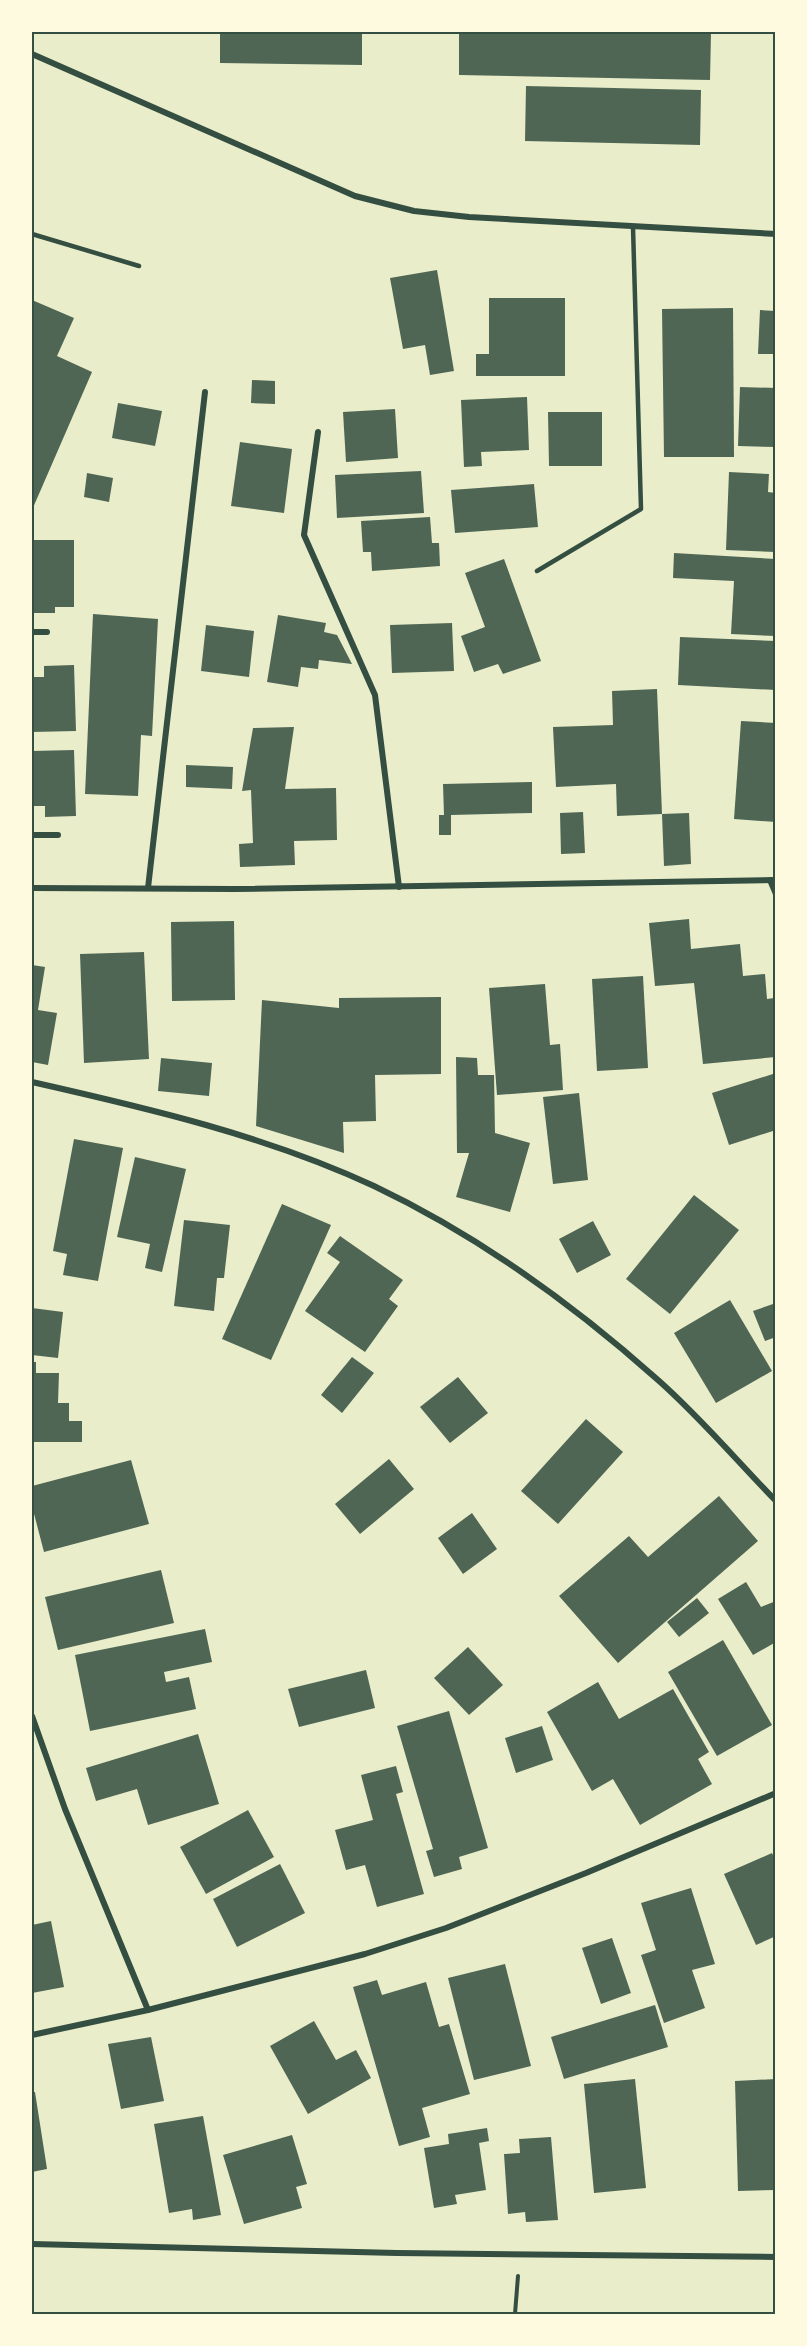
<svg xmlns="http://www.w3.org/2000/svg" width="807" height="2346" viewBox="0 0 807 2346" font-family="'DM Sans',sans-serif">
  <rect width="100%" height="100%" fill="#e9edc9"/>
  <g fill="#4f6655">
    <polygon points="220,32 362,32 362,65 220,63"/>
    <polygon points="459,32 711,32 710,80 459,75"/>
    <polygon points="526,86 701,90 700,145 525,141"/>
    <polygon points="437,270 454,371 430,375 425,345 403,349 390,278"/>
    <polygon points="489,298 565,298 565,376 476,376 476,354 489,354"/>
    <polygon points="32,300 74,318 57,356 92,372 32,510"/>
    <polygon points="733,308 734,457 664,457 662,309"/>
    <polygon points="760,310 776,311 776,354 758,354"/>
    <polygon points="252,380 275,381 275,404 251,403"/>
    <polygon points="740,387 776,388 776,447 738,446"/>
    <polygon points="527,397 529,450 481,452 482,466 464,467 461,400"/>
    <polygon points="118,403 162,411 155,446 112,438"/>
    <polygon points="395,409 398,458 346,462 343,412"/>
    <polygon points="548,412 602,412 602,466 549,466"/>
    <polygon points="240,442 292,449 284,513 231,506"/>
    <polygon points="421,471 424,513 337,518 335,475"/>
    <polygon points="729,472 769,474 768,492 776,493 776,552 726,550"/>
    <polygon points="87,473 113,478 109,502 84,497"/>
    <polygon points="534,484 538,527 455,533 451,490"/>
    <polygon points="430,517 432,543 439,543 440,566 372,571 371,552 363,552 361,521"/>
    <polygon points="32,540 74,540 74,607 55,607 55,613 32,613"/>
    <polygon points="674,553 776,559 776,636 731,634 734,581 673,578"/>
    <polygon points="504,559 541,661 503,674 498,664 474,672 461,636 485,627 465,573"/>
    <polygon points="93,614 158,619 152,736 141,735 138,796 85,794"/>
    <polygon points="278,615 326,623 324,632 337,635 352,664 319,660 318,669 301,667 298,687 267,682"/>
    <polygon points="452,623 454,671 392,673 390,625"/>
    <polygon points="206,625 254,631 249,677 201,671"/>
    <polygon points="680,637 776,641 776,690 678,685"/>
    <polygon points="74,665 76,731 32,732 32,677 44,677 44,666"/>
    <polygon points="657,689 662,814 617,816 616,784 556,787 553,727 613,725 612,691"/>
    <polygon points="741,721 776,723 776,822 734,819"/>
    <polygon points="294,727 285,789 336,788 337,840 294,841 295,865 240,867 239,844 253,843 251,790 242,791 253,728"/>
    <polygon points="74,750 76,816 45,817 45,806 32,806 32,751"/>
    <polygon points="186,765 233,767 232,789 186,787"/>
    <polygon points="532,782 532,813 451,815 451,835 439,835 439,815 444,815 443,784"/>
    <polygon points="583,812 585,853 561,854 560,813"/>
    <polygon points="689,813 691,864 664,866 662,814"/>
    <polygon points="689,919 691,949 740,944 743,976 765,974 767,999 774,998 776,1057 703,1064 694,983 655,986 649,923"/>
    <polygon points="234,921 235,1000 172,1001 171,922"/>
    <polygon points="144,952 149,1059 84,1063 80,954"/>
    <polygon points="32,965 45,967 38,1010 57,1013 48,1065 32,1062"/>
    <polygon points="643,976 648,1068 597,1071 592,979"/>
    <polygon points="545,984 550,1045 560,1044 563,1090 497,1095 489,988"/>
    <polygon points="441,997 441,1074 375,1075 376,1121 343,1122 344,1153 256,1126 262,1000 339,1008 339,998"/>
    <polygon points="456,1057 477,1058 478,1075 494,1075 495,1133 530,1143 510,1212 456,1197 469,1153 457,1153"/>
    <polygon points="161,1058 212,1063 209,1096 158,1091"/>
    <polygon points="776,1073 776,1130 729,1145 712,1093"/>
    <polygon points="579,1093 588,1180 553,1184 543,1097"/>
    <polygon points="74,1139 123,1148 98,1281 63,1275 67,1254 53,1251"/>
    <polygon points="135,1157 186,1169 162,1272 145,1268 150,1244 117,1237"/>
    <polygon points="694,1195 739,1230 670,1314 626,1279"/>
    <polygon points="282,1204 331,1225 271,1360 222,1339"/>
    <polygon points="184,1220 230,1225 224,1278 217,1278 214,1311 174,1306"/>
    <polygon points="593,1221 611,1255 577,1273 559,1239"/>
    <polygon points="340,1236 403,1280 389,1299 398,1306 365,1352 305,1311 340,1262 327,1253"/>
    <polygon points="730,1300 772,1371 716,1403 674,1333"/>
    <polygon points="776,1303 776,1337 765,1341 753,1311"/>
    <polygon points="32,1308 63,1312 58,1358 32,1355"/>
    <polygon points="352,1357 374,1373 342,1413 321,1395"/>
    <polygon points="32,1362 36,1362 36,1373 59,1373 58,1403 69,1403 69,1421 82,1421 82,1442 32,1442"/>
    <polygon points="458,1377 488,1413 450,1443 420,1407"/>
    <polygon points="586,1419 623,1452 558,1524 521,1491"/>
    <polygon points="389,1459 414,1489 360,1534 335,1504"/>
    <polygon points="131,1460 149,1524 44,1552 32,1506 32,1486"/>
    <polygon points="719,1496 758,1541 618,1663 559,1596 629,1536 648,1557"/>
    <polygon points="472,1513 497,1549 463,1574 438,1538"/>
    <polygon points="161,1570 174,1623 58,1650 45,1597"/>
    <polygon points="746,1582 761,1607 776,1601 776,1642 753,1655 718,1599"/>
    <polygon points="697,1598 709,1613 679,1637 667,1622"/>
    <polygon points="205,1629 212,1662 164,1672 166,1682 189,1677 196,1709 90,1731 75,1655"/>
    <polygon points="723,1640 772,1725 717,1756 668,1672"/>
    <polygon points="468,1647 503,1685 469,1715 434,1678"/>
    <polygon points="366,1670 375,1708 299,1727 288,1689"/>
    <polygon points="598,1682 619,1719 673,1689 709,1752 698,1759 712,1784 640,1825 613,1779 592,1791 547,1712"/>
    <polygon points="449,1711 488,1848 459,1857 462,1869 434,1877 426,1851 433,1849 397,1726"/>
    <polygon points="542,1726 553,1760 516,1773 505,1738"/>
    <polygon points="198,1734 219,1804 148,1825 137,1789 96,1801 86,1768"/>
    <polygon points="396,1766 403,1792 396,1794 424,1894 377,1907 365,1865 346,1870 335,1830 373,1820 361,1775"/>
    <polygon points="248,1810 274,1857 206,1894 180,1847"/>
    <polygon points="772,1853 776,1862 776,1936 756,1945 724,1874"/>
    <polygon points="280,1864 305,1913 237,1947 213,1899"/>
    <polygon points="691,1888 715,1964 692,1970 705,2008 664,2023 641,1955 656,1950 641,1903"/>
    <polygon points="51,1921 64,1987 32,1993 32,1925"/>
    <polygon points="612,1938 631,1993 601,2004 582,1948"/>
    <polygon points="505,1964 531,2066 474,2080 448,1978"/>
    <polygon points="377,1980 382,1995 426,1982 439,2027 449,2024 470,2094 422,2108 430,2137 399,2146 353,1987"/>
    <polygon points="655,2005 668,2047 564,2079 551,2037"/>
    <polygon points="314,2021 336,2060 356,2050 371,2078 308,2114 270,2046"/>
    <polygon points="151,2037 164,2101 121,2109 108,2044"/>
    <polygon points="635,2079 646,2188 594,2193 584,2084"/>
    <polygon points="776,2079 776,2190 738,2191 735,2081"/>
    <polygon points="32,2092 35,2092 47,2169 32,2172"/>
    <polygon points="203,2116 221,2215 193,2220 192,2209 169,2213 154,2124"/>
    <polygon points="487,2128 489,2141 479,2143 486,2190 455,2195 457,2204 434,2208 424,2148 449,2144 448,2134"/>
    <polygon points="292,2135 307,2184 296,2187 302,2208 244,2224 223,2155"/>
    <polygon points="551,2137 558,2220 526,2222 525,2212 508,2214 504,2154 520,2153 519,2139"/>
  </g>
  <g fill="none" stroke-linecap="round" stroke-linejoin="round">
    <polyline stroke="#344e41" stroke-width="4" points="515,2314 518,2276"/>
    <g stroke="#344e41" stroke-width="4.5">
      <polyline points="32,234 139,266"/>
      <polyline points="537,571 641,509 633,227"/>
    </g>
    <g stroke="#344e41" stroke-width="6">
      <polyline points="32,54 355,196 414,211 469,217 776,234"/>
      <polyline points="318,432 304,535 375,695 399,887"/>
      <polyline points="32,632 47,632"/>
      <polyline points="32,835 58,835"/>
      <polyline points="770,880 776,894"/>
      <polyline points="32,888 234,889 776,880"/>
      <polyline points="148,888 205,392"/>
      <path d="M 32,1082 C 147,1108 267,1136 374,1186 C 477,1235 574,1305 658,1380 C 700,1417 737,1461 776,1501"/>
      <polyline points="32,1716 65,1809 148,2010"/>
      <polyline points="32,2035 148,2010 365,1954 446,1928 586,1873 776,1793"/>
      <polyline points="32,2244 397,2253 776,2257"/>
    </g>
  </g>
  <rect width="807" height="2346" fill="none" stroke="#fefae0" stroke-width="66"/>
  <rect x="33" y="33" width="741" height="2280" fill="none" stroke="#344e41" stroke-width="2"/>
</svg>
